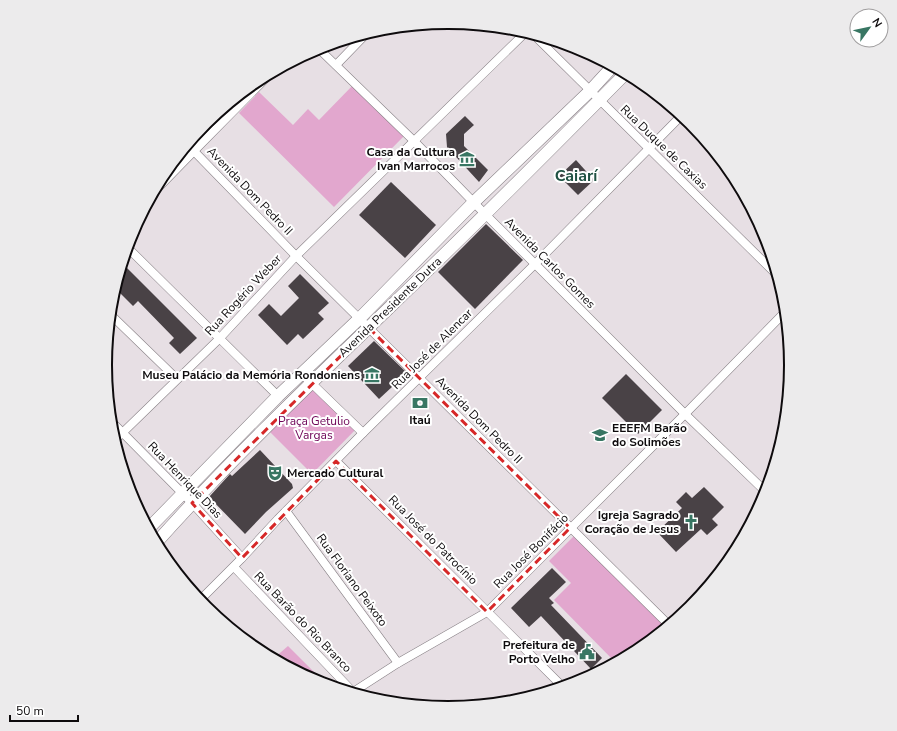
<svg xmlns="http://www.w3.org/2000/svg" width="897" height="731" viewBox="0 0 897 731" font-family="'Nunito Sans',sans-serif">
  <rect width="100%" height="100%" fill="#e7dfe4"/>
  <g fill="#e2a7ce">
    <polygon points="354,84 405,135 334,207 239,113 259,92 293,125 308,109 319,120"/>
    <polygon points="315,383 359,426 312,474 268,430"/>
    <polygon points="575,535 670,626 639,651 616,663 554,600 571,583 549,561"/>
    <polygon points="288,646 328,686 317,683 273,659"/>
  </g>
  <g fill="#494246">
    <polygon points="465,116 474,125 464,134 464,146 488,170 479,182 447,147 446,134"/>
    <polygon points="576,160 594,180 578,195 559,176"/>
    <polygon points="391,182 436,225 405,258 359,215"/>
    <polygon points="486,224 523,260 475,309 438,272"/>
    <polygon points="122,263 197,338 180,354 169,343 174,338 138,301 133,306 115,288"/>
    <polygon points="300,274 329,303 318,313 324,319 303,339 298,334 287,345 258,315 269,304 281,316 299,298 288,286"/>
    <polygon points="374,341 407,373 379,399 348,366"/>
    <polygon points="626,374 662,410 638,434 602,398"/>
    <polygon points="260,450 292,484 293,488 266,512 245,534 209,497 230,474 232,476"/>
    <polygon points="704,487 724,507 712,519 718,525 707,535 701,529 676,552 657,532 682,508 676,502 686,492 692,498"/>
    <polygon points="552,568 566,582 549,598 554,603 551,605 602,658 591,669 541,616 529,627 511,608"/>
  </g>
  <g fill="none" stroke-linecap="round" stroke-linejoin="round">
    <defs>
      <g id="street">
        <polyline points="533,34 779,277"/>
        <polyline points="318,48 414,141 486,215 685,414 767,493"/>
        <polyline points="336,65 367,33"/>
        <polyline points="188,145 296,256 670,626"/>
        <polyline points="153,193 194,151 273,71"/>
        <polyline points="127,247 278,396"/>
        <polyline points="110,314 177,379"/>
        <polyline points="302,374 363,433"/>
        <polyline points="110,420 192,503 242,558"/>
        <polyline points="114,441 219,339 296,256 526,32"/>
        <polyline points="336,461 564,688"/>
        <polyline points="286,511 398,663"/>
        <polyline points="234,567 355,694"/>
        <polyline points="199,601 242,558 278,519 363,433 535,264 682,115"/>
        <polyline points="353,692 398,663 487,612 685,414 787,310"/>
      </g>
      <g id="secondary">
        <polyline points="148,529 278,396 360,318 474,202 590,91 613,66"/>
        <path d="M 156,543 C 230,460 311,383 391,306 C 471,229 549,151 626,73"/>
      </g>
    </defs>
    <use href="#street" stroke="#888186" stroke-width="9"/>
    <use href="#secondary" stroke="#888186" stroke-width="13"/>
    <use href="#street" stroke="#fff" stroke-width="8"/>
    <use href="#secondary" stroke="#fff" stroke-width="12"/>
  </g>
  <path fill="none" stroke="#d62828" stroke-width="3" stroke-dasharray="8 5" stroke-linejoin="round" d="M 369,328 L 570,528 L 487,612 L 336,461 L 242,558 L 192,503 Z"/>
  <defs>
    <symbol id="museum-bare" viewBox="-9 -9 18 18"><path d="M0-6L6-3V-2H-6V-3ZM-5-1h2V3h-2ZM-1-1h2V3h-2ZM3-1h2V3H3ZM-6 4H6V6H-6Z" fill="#387663" stroke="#fff" stroke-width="2.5" paint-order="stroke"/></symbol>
    <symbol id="bank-bare" viewBox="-9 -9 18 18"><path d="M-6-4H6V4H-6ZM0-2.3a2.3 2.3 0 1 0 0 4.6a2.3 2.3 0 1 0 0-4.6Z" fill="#387663" stroke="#fff" stroke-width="2.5" paint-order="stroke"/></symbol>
    <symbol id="school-bare" viewBox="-9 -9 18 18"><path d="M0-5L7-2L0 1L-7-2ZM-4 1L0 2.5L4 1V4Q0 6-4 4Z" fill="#387663" stroke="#fff" stroke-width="2.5" paint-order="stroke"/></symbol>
    <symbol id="theatre-bare" viewBox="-9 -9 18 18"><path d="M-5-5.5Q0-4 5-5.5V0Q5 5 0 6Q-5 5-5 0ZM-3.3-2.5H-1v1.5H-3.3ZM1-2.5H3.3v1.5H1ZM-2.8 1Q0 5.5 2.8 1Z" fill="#387663" stroke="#fff" stroke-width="2.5" paint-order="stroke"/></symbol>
    <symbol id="church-bare" viewBox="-9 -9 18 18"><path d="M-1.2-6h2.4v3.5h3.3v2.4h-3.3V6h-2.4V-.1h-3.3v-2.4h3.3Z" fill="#387663" stroke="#fff" stroke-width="2.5" paint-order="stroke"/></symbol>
    <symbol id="civic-bare" viewBox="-9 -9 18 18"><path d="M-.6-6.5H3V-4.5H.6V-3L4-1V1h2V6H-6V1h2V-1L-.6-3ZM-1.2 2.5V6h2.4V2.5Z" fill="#387663" stroke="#fff" stroke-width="2.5" paint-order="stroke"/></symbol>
  </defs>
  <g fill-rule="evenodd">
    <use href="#museum-bare" x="456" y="148" width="22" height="22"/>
    <use href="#museum-bare" x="361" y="364" width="22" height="22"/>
    <use href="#bank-bare" x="409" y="392" width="22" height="22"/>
    <use href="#school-bare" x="589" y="424" width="22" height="22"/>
    <use href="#theatre-bare" x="264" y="462" width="22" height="22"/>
    <use href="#church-bare" x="680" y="511" width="22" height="22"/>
    <use href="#civic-bare" x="576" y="641" width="22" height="22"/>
  </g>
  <g text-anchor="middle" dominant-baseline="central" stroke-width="4" stroke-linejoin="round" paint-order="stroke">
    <g font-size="12" fill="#0e0b0d" stroke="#fff">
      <text transform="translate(664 147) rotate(44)">Rua Duque de Caxias</text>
      <text transform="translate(250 191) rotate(46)">Avenida Dom Pedro II</text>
      <text transform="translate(550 263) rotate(45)">Avenida Carlos Gomes</text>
      <text transform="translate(243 295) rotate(-47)">Rua Rogério Weber</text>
      <text transform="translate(390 307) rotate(-44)">Avenida Presidente Dutra</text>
      <text transform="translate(432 349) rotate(-45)">Rua José de Alencar</text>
      <text transform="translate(479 420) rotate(45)">Avenida Dom Pedro II</text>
      <text transform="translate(185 480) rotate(46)">Rua Henrique Dias</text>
      <text transform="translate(433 540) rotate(45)">Rua José do Patrocínio</text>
      <text transform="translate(531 551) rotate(-45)">Rua José Bonifácio</text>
      <text transform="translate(352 580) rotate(54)">Rua Floriano Peixoto</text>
      <text transform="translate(303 622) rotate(46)">Rua Barão do Rio Branco</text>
    </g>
    <g font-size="12" font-weight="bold" fill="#0e0b0d" stroke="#fff" text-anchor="end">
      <text x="455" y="152">Casa da Cultura<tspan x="455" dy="14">Ivan Marrocos</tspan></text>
      <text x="360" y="375">Museu Palácio da Memória Rondoniens</text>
      <text x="420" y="420" text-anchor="middle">Itaú</text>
      <text x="612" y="428" text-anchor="start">EEEFM Barão<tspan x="612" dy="14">do Solimões</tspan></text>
      <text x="287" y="473" text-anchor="start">Mercado Cultural</text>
      <text x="679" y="515">Igreja Sagrado<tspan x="679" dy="14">Coração de Jesus</tspan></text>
      <text x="575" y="645">Prefeitura de<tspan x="575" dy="14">Porto Velho</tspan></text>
    </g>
    <g font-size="12" fill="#6d0256" stroke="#fff">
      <text x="314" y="421">Praça Getulio<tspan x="314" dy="14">Vargas</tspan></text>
    </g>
    <g font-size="16" font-weight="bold" fill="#205243" stroke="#fff">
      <text x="576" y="176">Caiarí</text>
    </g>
  </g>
  <path d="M0 0H897V731H0ZM112 365a336 336 0 1 1 672 0a336 336 0 1 1-672 0Z" fill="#ecebec" fill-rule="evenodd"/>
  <path fill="none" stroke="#0e0b0d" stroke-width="2" d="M112 365a336 336 0 1 1 672 0a336 336 0 1 1-672 0Z"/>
  <g transform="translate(869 28) rotate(57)"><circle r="19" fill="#ffffff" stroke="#9f9d9e"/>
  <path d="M0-3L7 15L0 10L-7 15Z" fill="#387663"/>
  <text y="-6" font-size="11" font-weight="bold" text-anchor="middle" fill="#0e0b0d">N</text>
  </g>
  <path d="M10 715v6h68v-6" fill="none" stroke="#0e0b0d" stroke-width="2"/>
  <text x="16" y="715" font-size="12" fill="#0e0b0d" stroke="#ffffff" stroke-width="3" paint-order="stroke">50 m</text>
</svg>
